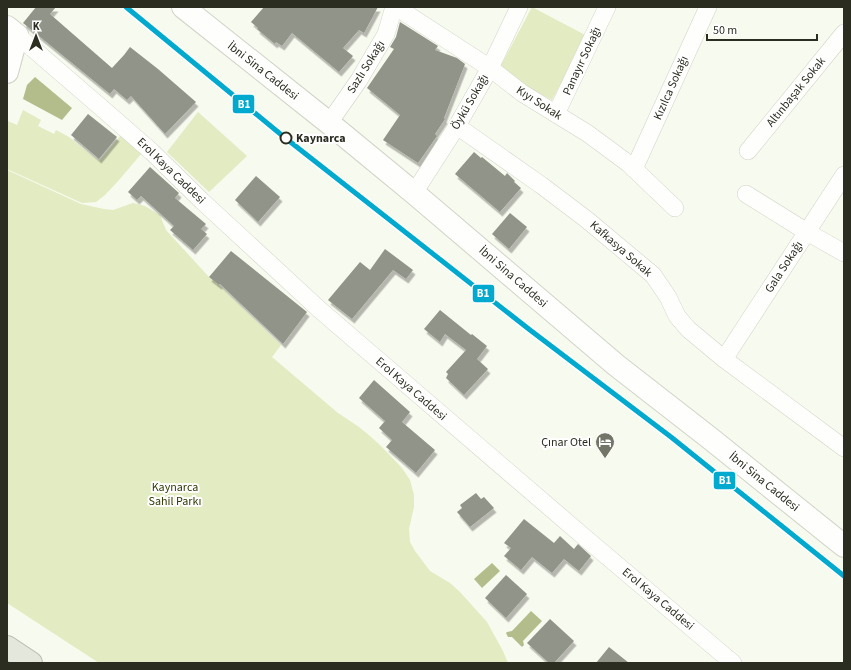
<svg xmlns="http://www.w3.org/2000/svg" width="851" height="670" viewBox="0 0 851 670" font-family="'Source Sans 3',sans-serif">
  <defs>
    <filter id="shadow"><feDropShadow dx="2.5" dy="4.5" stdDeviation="0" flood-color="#0004"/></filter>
  </defs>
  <rect width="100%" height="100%" fill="#f7faee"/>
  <g fill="#e2ebc2">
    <polygon points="532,7 587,36 552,100 498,71"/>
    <polygon points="23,110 41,120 38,126 54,134 56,130 69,137 99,161 121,135 142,153 119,180 105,195 96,202 82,203 7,169 7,125 8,121 17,125"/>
    <polygon points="198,112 247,156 209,192 167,152"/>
    <polygon points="7,170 81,204 104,209 113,210 133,203 145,206 160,215 166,230 208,276 220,286 281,345 272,357 338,413 359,427 370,436 381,446 402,468 410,480 414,495 414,507 409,529 410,542 415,551 430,571 450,583 460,592 487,622 503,651 508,663 99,663 7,603"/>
  </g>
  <g fill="#b3bd8c">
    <polygon points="35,77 72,108 62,120 23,99 27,85"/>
    <polygon points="492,563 500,571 482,588 474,579"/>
    <polygon points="531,611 542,621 523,641 524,645 522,647 512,637 508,637 506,633 507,632 512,631"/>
  </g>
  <g fill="#919489" filter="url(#shadow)">
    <polygon points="36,7 56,7 50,14 112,68 124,55 130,47 158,69 196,102 165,134 131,96 127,100 114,89 110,94 23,23"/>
    <polygon points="264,7 378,7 364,33 359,30 343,48 353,56 339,72 292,33 282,46 276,42 275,44 257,29 258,28 251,22"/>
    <polygon points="400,22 438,46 435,50 457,58 465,64 444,118 445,119 435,134 437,136 418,163 383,140 400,115 367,88 394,49 390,47 396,37"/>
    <polygon points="88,114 117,137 99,159 71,135"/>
    <polygon points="474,152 481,158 482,157 505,176 507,173 515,181 514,182 521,188 500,212 455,174"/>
    <polygon points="150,167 179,193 175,198 206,224 201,229 207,234 193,250 170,230 174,226 141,196 137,200 128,192"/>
    <polygon points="256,176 280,197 258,222 235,200"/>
    <polygon points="510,213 527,227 509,249 492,234"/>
    <polygon points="385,249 413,270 406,279 393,270 352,319 328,300 360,262 370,270"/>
    <polygon points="231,251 307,312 283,344 220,284 219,285 209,277"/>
    <polygon points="440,310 471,335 472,334 487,346 477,359 488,369 464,395 446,378 448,374 446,372 466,350 445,334 440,342 424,329"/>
    <polygon points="374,380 410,412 402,422 435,450 416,473 386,447 392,440 379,428 385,421 359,398"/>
    <polygon points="476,493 481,499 484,497 494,508 470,527 457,512 462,508 460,505"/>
    <polygon points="524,519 554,543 560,536 574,549 578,544 591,556 579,571 564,559 552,573 532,557 521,570 504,556 511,548 504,543"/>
    <polygon points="506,575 527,594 506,618 485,598"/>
    <polygon points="550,619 574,641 554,663 549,663 527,643"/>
    <polygon points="609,647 629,663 596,663"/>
  </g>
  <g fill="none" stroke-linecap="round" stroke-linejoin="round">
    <defs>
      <g id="street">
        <polyline points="396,7 490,68 522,93 587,133 629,164 675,208"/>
        <polyline points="17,35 104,110 152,152 202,201 320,310 583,536 733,663"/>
        <polyline points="556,114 607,7"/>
        <polyline points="329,123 359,80 386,34 394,7"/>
        <polyline points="457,126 541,185 586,219 653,275 668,297 677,316 688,329 724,359 844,448"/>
        <polyline points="748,151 844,33"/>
        <polyline points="634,169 708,7"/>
        <polyline points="414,193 457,126 490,68 519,7"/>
        <polyline points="746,194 807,232 844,253"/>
        <polyline points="724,359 844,175"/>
      </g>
      <g id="secondary">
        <polyline points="183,7 329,123 414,193 616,365 711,439 844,546"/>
        <polyline points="7,27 17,35 7,72"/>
      </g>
      <polyline id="highway" points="7,647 31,663"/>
    </defs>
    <use href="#street" stroke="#d0d3c7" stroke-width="18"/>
    <use href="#secondary" stroke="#d0d3c7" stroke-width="24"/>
    <use href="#highway" stroke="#b8bbac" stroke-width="24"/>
    <use href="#street" stroke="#fefefc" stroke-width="17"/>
    <use href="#secondary" stroke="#fefefc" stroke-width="22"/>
    <use href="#highway" stroke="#e4e7dc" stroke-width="22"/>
    <defs>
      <polyline id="rail-1" points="126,7 284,137 530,330 671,437 844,576"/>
    </defs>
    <use href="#rail-1" stroke="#fff" stroke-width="8"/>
    <use href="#rail-1" stroke="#00a9ce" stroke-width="5"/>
  </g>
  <defs>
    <symbol id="hotel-pin" viewBox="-11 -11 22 30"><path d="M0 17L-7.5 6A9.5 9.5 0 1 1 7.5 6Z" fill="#727568" stroke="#fff"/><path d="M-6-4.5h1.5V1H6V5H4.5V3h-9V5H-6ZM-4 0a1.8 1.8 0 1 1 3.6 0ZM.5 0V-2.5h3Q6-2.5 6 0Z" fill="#fff"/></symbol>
  </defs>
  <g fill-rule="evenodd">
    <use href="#hotel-pin" x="594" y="431" width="22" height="30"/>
  </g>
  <circle fill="#fff" stroke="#2a2d20" stroke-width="2" cx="286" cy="138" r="5.5"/>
  <g text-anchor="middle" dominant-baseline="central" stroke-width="4" stroke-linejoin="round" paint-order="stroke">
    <g font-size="12" fill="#2a2d20" stroke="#fff">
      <text transform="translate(582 61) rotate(-65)">Panayır Sokağı</text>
      <text transform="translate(366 67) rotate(-58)">Sazlı Sokağı</text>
      <text transform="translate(263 71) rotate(38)">İbni Sina Caddesi</text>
      <text transform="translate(671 88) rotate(-66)">Kızılca Sokağı</text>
      <text transform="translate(796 92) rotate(-51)">Altınbaşak Sokak</text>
      <text transform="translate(470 102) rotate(-60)">Öykü Sokağı</text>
      <text transform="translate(539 103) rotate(33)">Kıyı Sokak</text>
      <text transform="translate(171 171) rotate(44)">Erol Kaya Caddesi</text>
      <text transform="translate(621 249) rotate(41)">Kafkasya Sokak</text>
      <text transform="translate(784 267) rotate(-57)">Gala Sokağı</text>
      <text transform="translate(513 277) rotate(41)">İbni Sina Caddesi</text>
      <text transform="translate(411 389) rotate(41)">Erol Kaya Caddesi</text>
      <text transform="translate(764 482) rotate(39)">İbni Sina Caddesi</text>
      <text transform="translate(658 599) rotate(40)">Erol Kaya Caddesi</text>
    </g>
    <g font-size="12" font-weight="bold" fill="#2a2d20" stroke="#fff" text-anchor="start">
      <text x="296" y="138">Kaynarca</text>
    </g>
    <g font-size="12" fill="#2a2d20" stroke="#fff" text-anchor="end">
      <text x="591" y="442">Çınar Otel</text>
    </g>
    <g font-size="12" fill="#333b08" stroke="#fff">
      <text x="175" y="487">Kaynarca<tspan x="175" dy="14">Sahil Parkı</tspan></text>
    </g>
  </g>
  <g stroke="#fff" stroke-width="1.5">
    <rect x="232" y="94" width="23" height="20" rx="4" fill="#00a9ce"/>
    <rect x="472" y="284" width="23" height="19" rx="4" fill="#00a9ce"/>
    <rect x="713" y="471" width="23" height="19" rx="4" fill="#00a9ce"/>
  </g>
  <g font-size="11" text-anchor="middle" font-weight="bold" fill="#fff">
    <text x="244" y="108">B1</text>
    <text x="483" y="297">B1</text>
    <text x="725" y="484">B1</text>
  </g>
  <rect width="851" height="670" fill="none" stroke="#2a2d20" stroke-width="16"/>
  <g transform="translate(36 36)" stroke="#ffffff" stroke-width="3" paint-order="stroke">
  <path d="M0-3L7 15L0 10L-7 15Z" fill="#2a2d20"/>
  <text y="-6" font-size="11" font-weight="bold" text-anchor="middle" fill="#2a2d20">K</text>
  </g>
  <path d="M707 34v6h110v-6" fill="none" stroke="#2a2d20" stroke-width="2"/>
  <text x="713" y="34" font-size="12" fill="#2a2d20" stroke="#ffffff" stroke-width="3" paint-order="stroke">50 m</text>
</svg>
